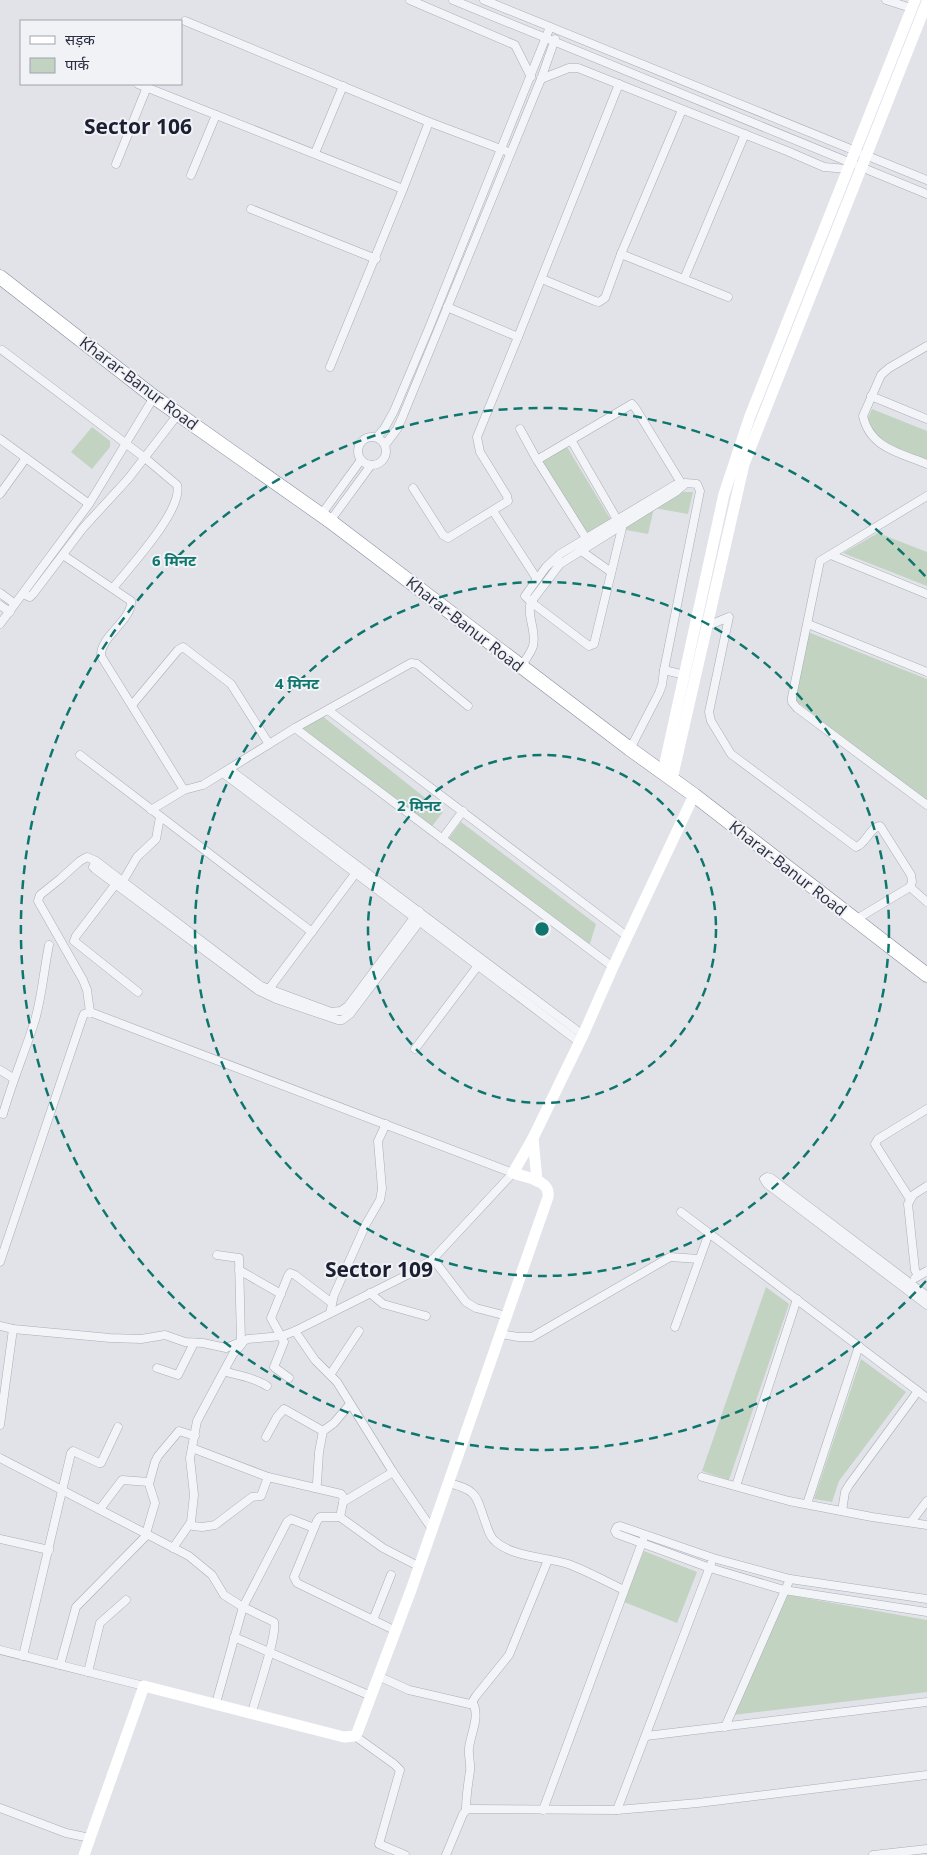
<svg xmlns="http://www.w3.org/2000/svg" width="927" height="1855" viewBox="0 0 927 1855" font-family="'Open Sans','Noto Sans Devanagari',sans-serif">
  <rect width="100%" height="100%" fill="#e1e3e9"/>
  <g fill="#c3d3c2">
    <polygon points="872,409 927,431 927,460 877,441 865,425"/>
    <polygon points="92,427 110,441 110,447 92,469 71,452"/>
    <polygon points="567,447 611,520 587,534 543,461"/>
    <polygon points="681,492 693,492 688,514 654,508 648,534 621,529 674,494"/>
    <polygon points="878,533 927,552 927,586 843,553"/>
    <polygon points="808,632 927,679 927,802 791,697"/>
    <polygon points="321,715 443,812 429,830 300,726"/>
    <polygon points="461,822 596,924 589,947 447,841"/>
    <polygon points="766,1287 789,1304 729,1480 702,1471"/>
    <polygon points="861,1359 906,1392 839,1481 832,1502 814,1499"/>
    <polygon points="644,1551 697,1572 677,1623 624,1602"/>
    <polygon points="788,1595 927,1620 927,1692 733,1715"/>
  </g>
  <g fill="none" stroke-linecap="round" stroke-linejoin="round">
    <defs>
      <g id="street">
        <polyline points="410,0 515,45 531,77"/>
        <polyline points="453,0 927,194"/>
        <polyline points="484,0 927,180"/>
        <polyline points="886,0 911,8"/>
        <polyline points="185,21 429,122 506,151"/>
        <polyline points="541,79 569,68 578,68 787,151 824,167 847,169"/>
        <polyline points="138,84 403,189 330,367"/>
        <polyline points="315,153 343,86"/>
        <polyline points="116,164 147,87"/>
        <polyline points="191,175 216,115"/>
        <polyline points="403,189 429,122"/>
        <polyline points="251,209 376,259"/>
        <polyline points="621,254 728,297"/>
        <polyline points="542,279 595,301 599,302 605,298 621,254 682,110"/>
        <polyline points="684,279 745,134"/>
        <polyline points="447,307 518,337 619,84"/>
        <path d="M 927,346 L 889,368 L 881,375 L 863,416 C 870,448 900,453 927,464"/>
        <path d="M 2,350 L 145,458 L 177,485 C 184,509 129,568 113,588"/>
        <polyline points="871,396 927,419"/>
        <polyline points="520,429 537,460 589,543"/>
        <circle cx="372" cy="451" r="14"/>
        <polyline points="377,437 384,429 394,411 429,328 550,27"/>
        <polyline points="0,439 89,504"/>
        <polyline points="385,445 397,429 402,418 541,79 555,39"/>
        <polyline points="537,460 632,404 636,409 683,486"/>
        <polyline points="413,488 443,535 448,538 508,501 507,496 480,452 477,437 518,337"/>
        <polyline points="0,494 26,458"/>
        <polyline points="927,496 820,561 792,697 792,702 797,708 927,805"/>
        <polyline points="493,511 537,579"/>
        <polyline points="321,515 361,460"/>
        <polyline points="330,521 371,465"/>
        <polyline points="580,550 611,572"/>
        <path d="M 63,555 L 131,601 C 132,621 100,636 101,656 L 184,790"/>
        <polyline points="831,555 927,594"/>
        <polyline points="0,593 15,604"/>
        <polyline points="23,594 30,597 33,594 83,528 128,479 179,413"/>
        <polyline points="0,605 10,612"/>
        <polyline points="0,624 89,504 154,397"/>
        <polyline points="808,624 927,672"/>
        <path d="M 707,626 L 729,617 L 709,712 L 711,721 L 731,754 L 856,847 C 866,844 870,827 880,826 L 911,875 L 912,882 L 910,887 L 927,902"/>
        <path d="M 521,667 C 525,660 531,653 533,646 C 537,631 526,615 531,602 L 589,646 L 594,644 L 622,528 L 571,440"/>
        <polyline points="664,670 700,491 697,484 686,483 675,485 560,554 546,567 525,596 531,602 560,564 677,491 686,483"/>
        <polyline points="132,705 178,650 183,647 231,684 269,744"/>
        <polyline points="328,710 628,937"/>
        <polyline points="295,728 613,967"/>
        <polyline points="630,749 659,693 662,685 664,670 685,675"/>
        <polyline points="80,755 312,932"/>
        <polyline points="229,769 583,1035"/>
        <polyline points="223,773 579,1042"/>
        <polyline points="151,810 184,790 203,785 295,728 411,663 417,664 468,706"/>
        <polyline points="442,839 463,811"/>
        <polyline points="96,861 93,867 95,869 259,991 276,999 338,1020 342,1020 350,1014 423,917"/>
        <polyline points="123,881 137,857 156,839 160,817"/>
        <polyline points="115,885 76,936 74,941 138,992"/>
        <polyline points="855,920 910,887"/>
        <polyline points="266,993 358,870"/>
        <polyline points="90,1012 87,990 83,980 38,901 40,895 60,879 80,861 87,857 96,861 261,986 331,1012 341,1011 348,1006 419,911"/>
        <polyline points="415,1049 480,963"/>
        <polyline points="0,1070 13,1078"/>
        <path d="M 3,1114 C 12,1082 25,1052 35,1020 C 42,996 44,969 49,945"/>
        <polyline points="910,1199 875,1144 878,1139 927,1109"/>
        <polyline points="681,1212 927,1398"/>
        <polyline points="217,1255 239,1258 241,1342"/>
        <polyline points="433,1259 466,1302 476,1308 507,1316"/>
        <polyline points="0,1262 82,1019 84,1014 90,1012 513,1173 433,1259 407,1275 295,1331 282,1336 248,1339 226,1348 203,1343 185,1342 165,1335 141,1339 110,1338 13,1329 0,1326"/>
        <polyline points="239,1270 281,1294"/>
        <polyline points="918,1276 915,1270 908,1204 913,1195 927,1186"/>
        <polyline points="915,1278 927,1271"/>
        <polyline points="370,1293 383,1304 426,1316"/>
        <polyline points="927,1296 771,1178 767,1177 764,1179 767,1184 927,1305"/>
        <polyline points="330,1313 334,1295 366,1224 380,1200 382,1189 378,1141 386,1124"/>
        <polyline points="675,1327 709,1233"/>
        <polyline points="295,1331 315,1360 337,1382 393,1472 432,1529"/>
        <polyline points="501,1334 518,1337 532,1337 670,1257 699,1259"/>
        <polyline points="157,1368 178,1375 194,1343"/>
        <path d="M 224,1371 C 238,1376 254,1377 267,1386"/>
        <polyline points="330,1375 359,1331"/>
        <polyline points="289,1378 274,1367 284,1342 271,1318 288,1276 290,1273 295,1275 332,1303"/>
        <polyline points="0,1425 13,1329"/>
        <polyline points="266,1437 277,1417 284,1409 323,1431"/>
        <polyline points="192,1448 268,1477 341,1494 344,1498 340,1517"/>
        <path d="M 0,1458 L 189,1556 L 212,1575 L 224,1595 L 243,1607 L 274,1622 C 278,1634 256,1696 252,1712"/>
        <polyline points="702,1477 789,1501 872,1517 927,1525"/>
        <path d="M 448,1483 C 479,1490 476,1497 486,1524 C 488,1530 490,1537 495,1541 C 512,1557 546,1557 568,1564 C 587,1571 605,1581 624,1590"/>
        <polyline points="736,1486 797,1299"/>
        <polyline points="315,1488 317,1483 319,1452 323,1431 334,1423 350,1404"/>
        <polyline points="343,1502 393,1472"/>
        <polyline points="807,1504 859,1346"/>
        <polyline points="100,1509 122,1480 149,1482"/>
        <polyline points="842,1511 845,1492 849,1485 918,1391"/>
        <polyline points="911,1522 927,1501"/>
        <polyline points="191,1523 193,1526 202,1527 215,1525 252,1497 261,1496 268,1477"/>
        <polyline points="0,1539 49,1550"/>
        <polyline points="173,1548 191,1522 194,1495 190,1458 197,1421 233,1354 242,1344"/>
        <polyline points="927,1599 790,1579 713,1558 620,1526 617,1527 615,1531 617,1534 710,1568 784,1590 927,1612"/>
        <polyline points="373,1620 391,1575"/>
        <polyline points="396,1631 297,1583 294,1577 317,1521 320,1517 340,1517 383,1548 418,1566"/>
        <polyline points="234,1637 371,1696"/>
        <polyline points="0,1650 144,1686"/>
        <polyline points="23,1656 71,1453 73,1451 99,1463 101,1463 118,1427"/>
        <polyline points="60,1665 76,1607 145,1537 155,1503 149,1484 155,1462 158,1456 179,1431 195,1436"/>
        <polyline points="88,1672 100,1623 126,1600"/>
        <path d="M 378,1676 L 409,1690 L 474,1705 C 479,1719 471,1733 469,1748 C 468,1756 471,1763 470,1771 C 468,1784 466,1796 466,1810"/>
        <polyline points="216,1703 243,1607 287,1522 291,1519 314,1528"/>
        <polyline points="471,1704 476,1696 509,1655 548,1560"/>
        <polyline points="725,1727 790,1579"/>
        <polyline points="355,1736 394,1764 400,1770 379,1844 405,1855"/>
        <polyline points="646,1736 927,1702"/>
        <polyline points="0,1808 66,1833 90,1838"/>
        <polyline points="543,1810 643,1540"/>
        <polyline points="617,1810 711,1564"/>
        <polyline points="446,1855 463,1814 467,1809 617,1810 698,1803 927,1775"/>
        <polyline points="873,1855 927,1849"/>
      </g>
      <polyline id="highway" points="0,277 154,397 330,521 630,749 694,795 927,975"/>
    </defs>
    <use href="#street" stroke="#aaadb6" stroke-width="9"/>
    <use href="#highway" stroke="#888e9f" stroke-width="15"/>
    <use href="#street" stroke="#f3f4f7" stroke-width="8"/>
    <g stroke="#fff" stroke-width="11">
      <polyline points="663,772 724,494 750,416 915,0"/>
      <polyline points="672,779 744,464 927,2"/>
      <polyline points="533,1138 537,1181"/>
      <path d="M 84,1855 L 144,1686 L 344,1737 L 355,1736 L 357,1733 L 411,1590 L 548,1197 C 551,1180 525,1177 513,1173 L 533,1138 L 583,1035 L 613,967 L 694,795"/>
    </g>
    <use href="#highway" stroke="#fff" stroke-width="14"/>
  </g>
  <g fill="none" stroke="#0f766e" stroke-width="2.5" stroke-dasharray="9 6">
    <circle cx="542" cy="929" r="174"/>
    <circle cx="542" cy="929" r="347"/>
    <path d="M926 1281A521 521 0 1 1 926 577"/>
  </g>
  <g text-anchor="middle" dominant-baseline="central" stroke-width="4" stroke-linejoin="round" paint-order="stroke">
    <g font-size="16" fill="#2a2e40" stroke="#f0f2f6">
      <text transform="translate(139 383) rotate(37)">Kharar-Banur Road</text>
      <text transform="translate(465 624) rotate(38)">Kharar-Banur Road</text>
      <text transform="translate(788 868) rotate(38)">Kharar-Banur Road</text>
    </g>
    <g font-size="21" font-weight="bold" fill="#1c1f31" stroke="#f0f2f6">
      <text x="138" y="126">Sector 106</text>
      <text x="379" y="1269">Sector 109</text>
    </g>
  </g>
  <circle cx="542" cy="929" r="8" fill="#0f766e" stroke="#f0f2f6" stroke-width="2.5"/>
  <g font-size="15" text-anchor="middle" font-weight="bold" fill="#0f766e" stroke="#f0f2f6" stroke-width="4" stroke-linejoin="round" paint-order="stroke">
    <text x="174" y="566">6 मिनट</text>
    <text x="297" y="689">4 मिनट</text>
    <text x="419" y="811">2 मिनट</text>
  </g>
  <rect x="20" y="20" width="162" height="65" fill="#f0f2f6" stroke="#a1a4ad"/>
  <rect x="30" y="36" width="25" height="8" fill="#ffffff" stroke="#a1a4ad"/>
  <text x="65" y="45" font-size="15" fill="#2a2e40">सड़क</text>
  <rect x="30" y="58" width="25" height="15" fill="#c3d3c2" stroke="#a1a4ad"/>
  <text x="65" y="70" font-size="15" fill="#2a2e40">पार्क</text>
</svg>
